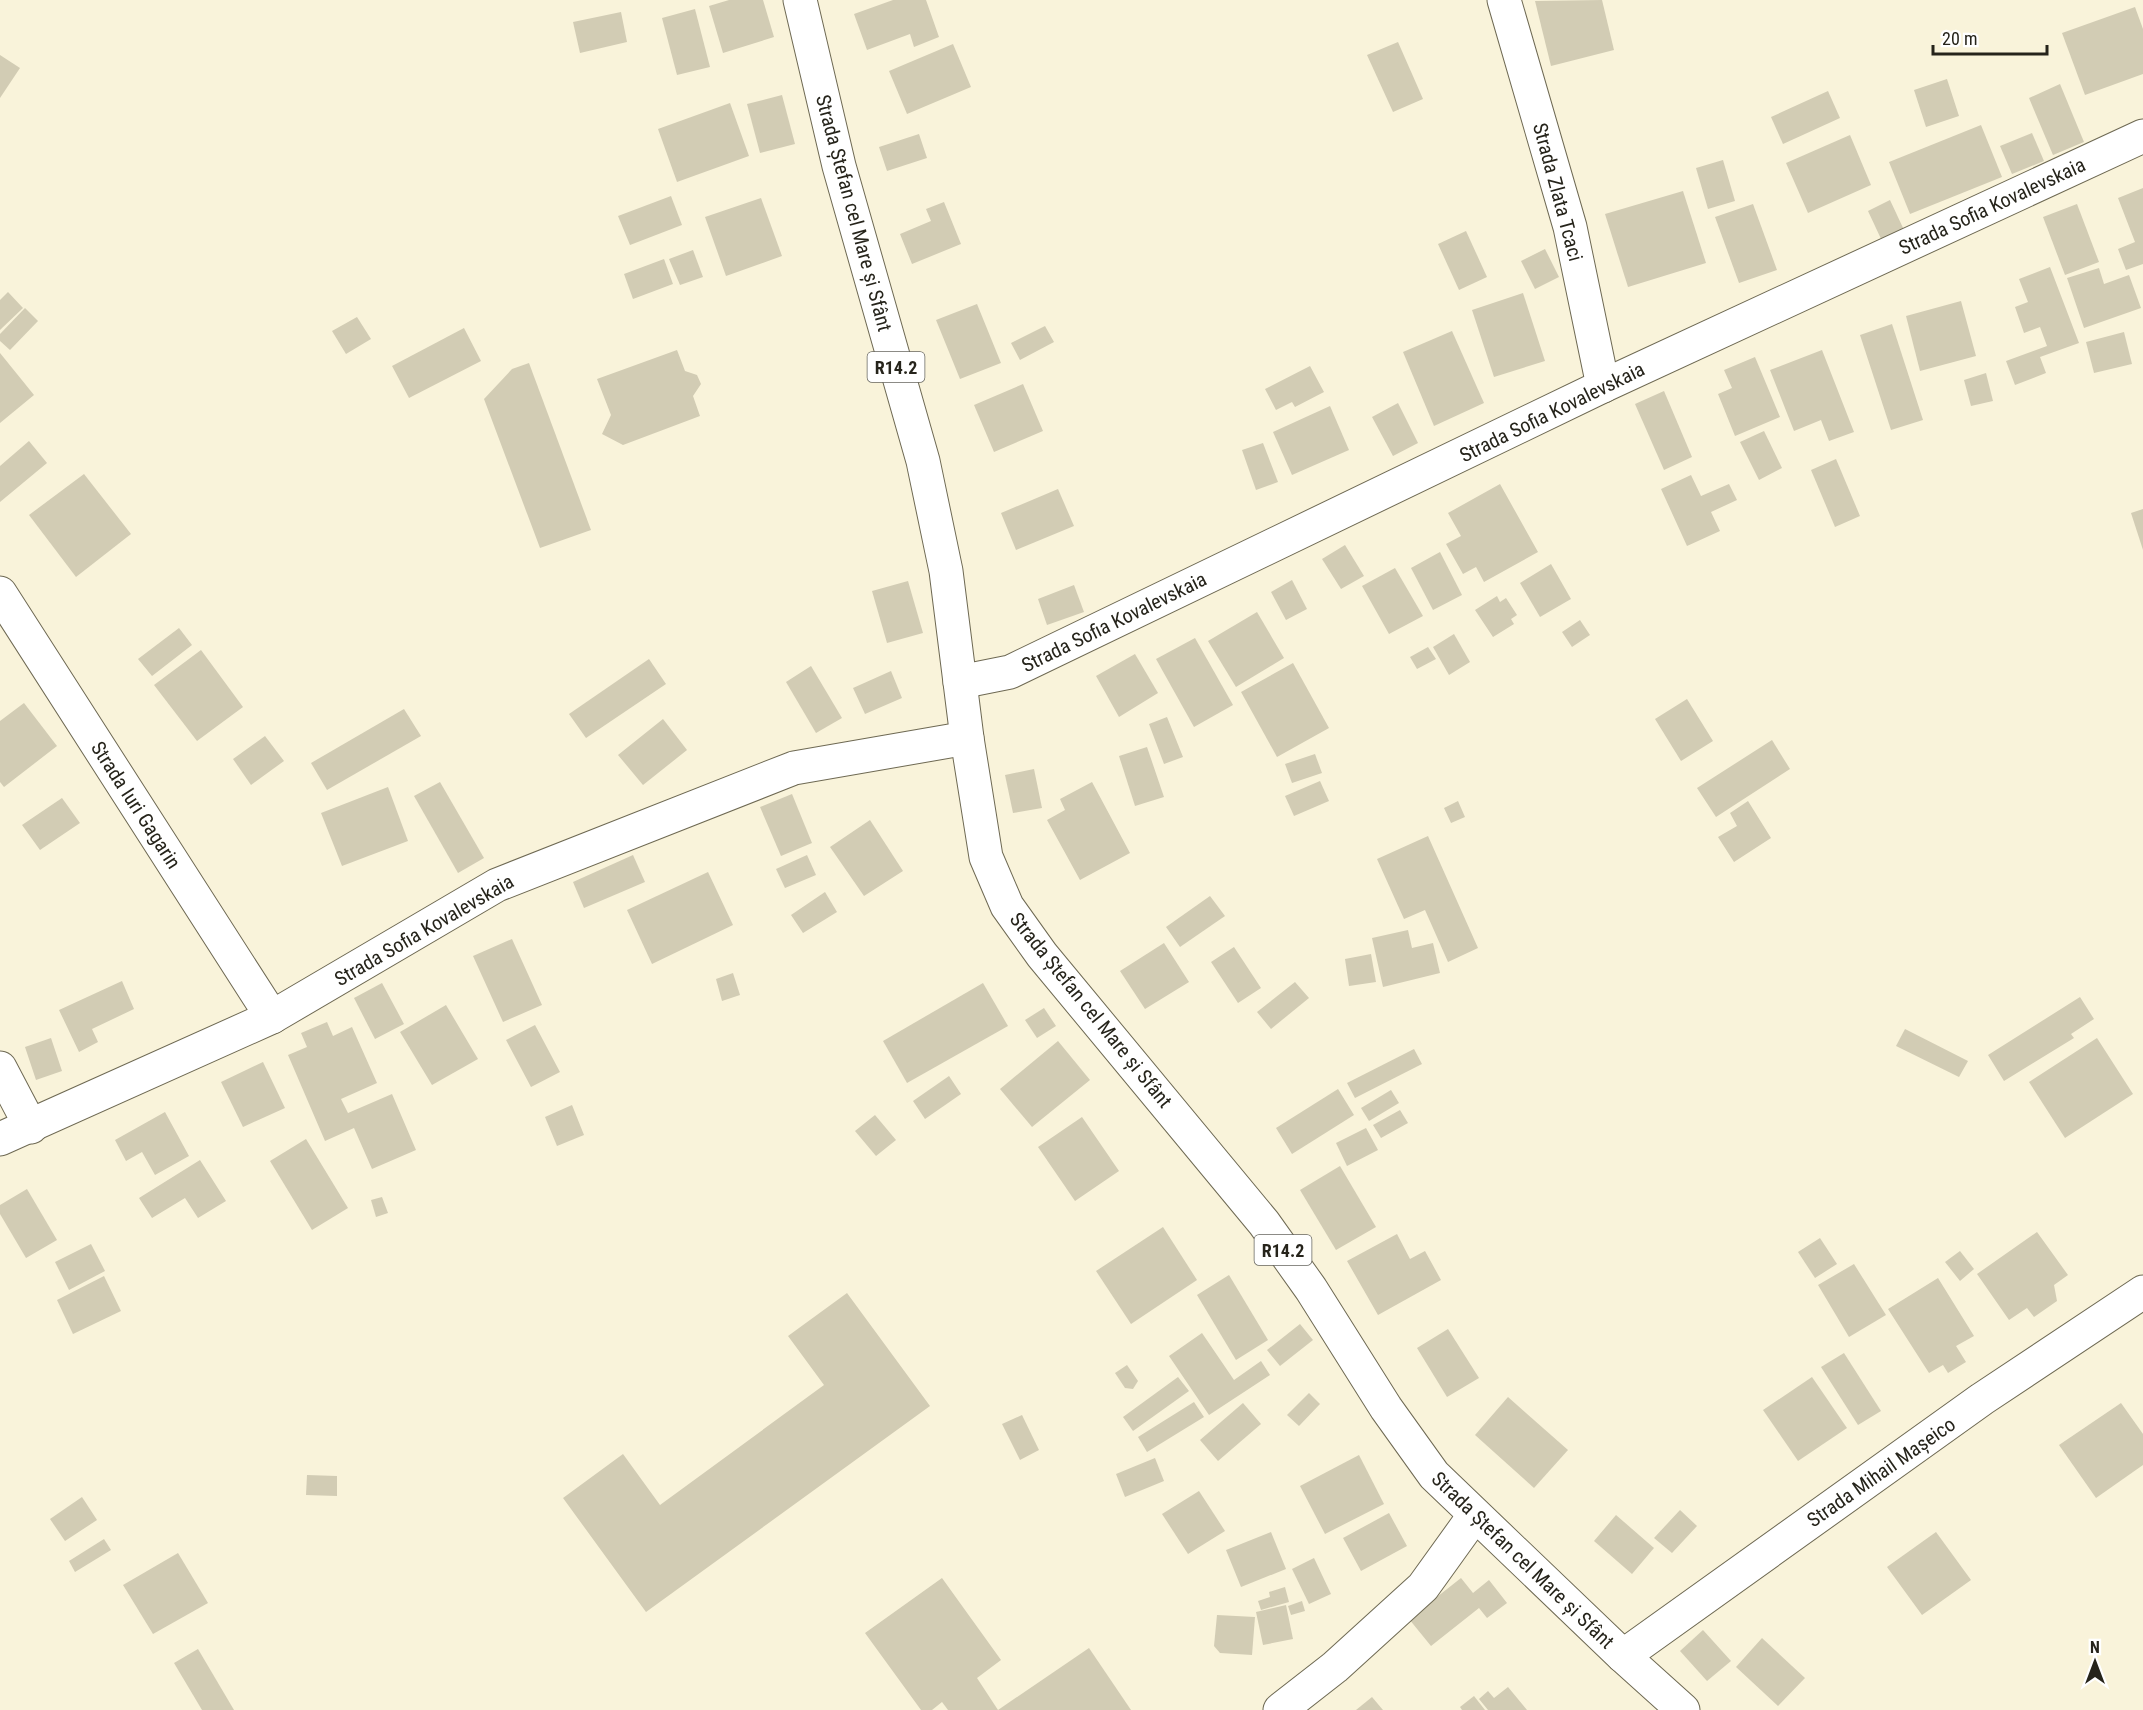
<svg xmlns="http://www.w3.org/2000/svg" width="2143" height="1710" viewBox="0 0 2143 1710" font-family="'Roboto Condensed',sans-serif">
  <rect width="100%" height="100%" fill="#f9f3da"/>
  <g fill="#d2ccb4">
    <polygon points="729,0 763,0 774,37 723,53 709,6"/>
    <polygon points="893,0 926,0 939,37 914,47 910,34 867,50 854,14"/>
    <polygon points="1602,0 1614,50 1551,66 1535,1"/>
    <polygon points="2135,7 2143,29 2143,74 2085,95 2062,33"/>
    <polygon points="695,9 710,67 677,75 662,18"/>
    <polygon points="621,12 627,42 580,53 573,22"/>
    <polygon points="1398,42 1423,99 1393,112 1367,55"/>
    <polygon points="953,44 971,87 907,114 889,71"/>
    <polygon points="0,55 20,68 0,98"/>
    <polygon points="1947,79 1959,116 1926,127 1914,90"/>
    <polygon points="2060,84 2084,142 2053,155 2029,98"/>
    <polygon points="1828,91 1840,118 1783,144 1771,117"/>
    <polygon points="782,95 795,144 760,153 747,104"/>
    <polygon points="730,103 749,156 677,182 658,129"/>
    <polygon points="1981,125 2002,177 1910,214 1889,162"/>
    <polygon points="2032,133 2044,161 2012,174 2000,146"/>
    <polygon points="919,134 927,158 887,171 879,147"/>
    <polygon points="1850,135 1871,185 1808,213 1786,163"/>
    <polygon points="1723,160 1735,201 1708,209 1696,168"/>
    <polygon points="2143,188 2143,264 2126,270 2118,249 2135,242 2118,198"/>
    <polygon points="1683,191 1706,263 1628,287 1605,214"/>
    <polygon points="671,196 682,225 630,245 618,216"/>
    <polygon points="761,198 782,256 726,276 705,217"/>
    <polygon points="1890,200 1904,230 1882,241 1868,211"/>
    <polygon points="944,202 961,244 912,264 900,234 931,221 926,209"/>
    <polygon points="1753,204 1777,270 1739,283 1715,217"/>
    <polygon points="2077,204 2099,262 2065,275 2043,217"/>
    <polygon points="1466,231 1487,277 1459,290 1438,244"/>
    <polygon points="1545,249 1559,277 1535,289 1521,261"/>
    <polygon points="693,250 703,277 680,285 669,259"/>
    <polygon points="664,259 673,284 633,299 624,274"/>
    <polygon points="2050,267 2079,343 2040,357 2046,373 2015,385 2006,361 2047,346 2040,327 2024,333 2015,307 2028,302 2019,279"/>
    <polygon points="2099,268 2104,284 2129,275 2141,308 2084,328 2067,278"/>
    <polygon points="8,292 23,308 0,330 0,300"/>
    <polygon points="1523,293 1545,361 1494,377 1472,310"/>
    <polygon points="1961,301 1976,356 1920,371 1906,316"/>
    <polygon points="977,304 1001,363 960,379 936,320"/>
    <polygon points="25,308 38,321 10,350 0,341 0,334"/>
    <polygon points="357,317 371,339 346,354 332,331"/>
    <polygon points="1892,324 1923,420 1891,430 1860,335"/>
    <polygon points="1045,326 1054,342 1020,360 1011,343"/>
    <polygon points="464,328 481,361 409,398 392,366"/>
    <polygon points="1452,331 1484,403 1434,426 1403,352"/>
    <polygon points="2124,332 2132,364 2094,373 2086,342"/>
    <polygon points="677,350 685,371 697,375 701,384 693,396 700,416 623,445 602,434 611,415 597,379"/>
    <polygon points="1822,350 1854,432 1829,441 1821,420 1794,431 1770,370"/>
    <polygon points="0,353 34,395 0,423"/>
    <polygon points="1755,357 1780,417 1735,436 1718,394 1732,388 1724,370"/>
    <polygon points="529,363 591,530 540,548 484,399 512,369"/>
    <polygon points="1310,366 1324,392 1295,407 1292,402 1276,410 1265,389"/>
    <polygon points="1986,373 1993,401 1971,406 1964,380"/>
    <polygon points="1023,384 1043,431 994,452 974,405"/>
    <polygon points="1664,391 1692,457 1664,470 1635,404"/>
    <polygon points="1398,403 1418,443 1393,456 1372,417"/>
    <polygon points="1330,406 1349,450 1292,475 1273,432"/>
    <polygon points="1764,431 1782,468 1759,480 1740,442"/>
    <polygon points="29,441 47,463 0,502 0,466"/>
    <polygon points="1263,443 1278,482 1256,490 1242,450"/>
    <polygon points="1836,459 1860,516 1835,527 1811,470"/>
    <polygon points="84,474 131,534 76,577 29,515"/>
    <polygon points="1691,475 1701,496 1729,484 1737,500 1711,512 1720,531 1687,546 1661,489"/>
    <polygon points="1500,484 1538,552 1484,582 1476,567 1463,574 1446,544 1461,536 1448,513"/>
    <polygon points="1058,489 1074,526 1016,550 1001,513"/>
    <polygon points="2143,509 2143,550 2131,513"/>
    <polygon points="1345,545 1364,576 1341,589 1322,559"/>
    <polygon points="1440,552 1462,595 1433,610 1411,568"/>
    <polygon points="1551,564 1571,599 1540,617 1520,583"/>
    <polygon points="1395,568 1423,616 1389,634 1362,586"/>
    <polygon points="1292,580 1307,609 1286,620 1271,592"/>
    <polygon points="908,581 923,633 887,643 872,591"/>
    <polygon points="1074,585 1084,612 1047,625 1038,599"/>
    <polygon points="1497,596 1500,602 1506,598 1517,615 1511,619 1514,624 1493,637 1475,610"/>
    <polygon points="1257,612 1284,658 1236,687 1208,641"/>
    <polygon points="1580,620 1590,635 1572,647 1562,632"/>
    <polygon points="179,628 192,645 152,676 138,659"/>
    <polygon points="1454,634 1470,662 1449,675 1433,647"/>
    <polygon points="1195,638 1233,705 1194,727 1156,659"/>
    <polygon points="1428,647 1436,659 1417,669 1410,657"/>
    <polygon points="201,650 243,707 197,741 154,685"/>
    <polygon points="1135,654 1158,693 1119,717 1096,676"/>
    <polygon points="649,659 666,684 586,738 569,714"/>
    <polygon points="1293,663 1329,728 1277,757 1241,692"/>
    <polygon points="811,666 842,718 816,733 786,682"/>
    <polygon points="891,671 902,698 865,714 853,688"/>
    <polygon points="1687,699 1713,741 1681,761 1655,719"/>
    <polygon points="24,703 57,746 4,787 0,782 0,721"/>
    <polygon points="404,709 421,736 327,790 311,763"/>
    <polygon points="1167,717 1183,757 1164,764 1149,724"/>
    <polygon points="663,719 687,750 643,785 618,755"/>
    <polygon points="265,736 284,761 251,785 233,759"/>
    <polygon points="1772,740 1790,769 1716,817 1697,788"/>
    <polygon points="1147,747 1164,797 1135,806 1119,756"/>
    <polygon points="1315,754 1322,773 1292,783 1285,764"/>
    <polygon points="1034,769 1042,808 1013,813 1005,775"/>
    <polygon points="1320,781 1329,801 1294,816 1285,796"/>
    <polygon points="440,782 484,858 458,873 414,796"/>
    <polygon points="1092,782 1130,853 1080,880 1047,820 1065,810 1060,799"/>
    <polygon points="388,787 408,841 342,866 321,813"/>
    <polygon points="792,794 812,843 781,856 760,807"/>
    <polygon points="62,798 80,823 40,850 22,825"/>
    <polygon points="1458,801 1465,817 1451,823 1444,808"/>
    <polygon points="1748,801 1771,838 1734,862 1718,837 1737,826 1730,813"/>
    <polygon points="870,820 903,871 864,896 830,847"/>
    <polygon points="1428,836 1478,948 1448,962 1425,910 1404,919 1377,859"/>
    <polygon points="633,855 645,882 584,908 573,882"/>
    <polygon points="807,855 816,875 785,888 776,869"/>
    <polygon points="708,872 733,925 652,964 627,910"/>
    <polygon points="825,892 837,912 803,933 791,915"/>
    <polygon points="1210,896 1225,916 1180,947 1166,927"/>
    <polygon points="1408,930 1412,948 1433,943 1440,973 1383,987 1372,938"/>
    <polygon points="512,939 542,1005 503,1022 473,956"/>
    <polygon points="1164,943 1189,982 1145,1009 1120,971"/>
    <polygon points="1234,947 1261,988 1238,1003 1211,962"/>
    <polygon points="1371,954 1376,982 1349,986 1345,959"/>
    <polygon points="733,973 740,995 722,1001 716,979"/>
    <polygon points="122,981 134,1009 92,1029 98,1042 79,1052 59,1010"/>
    <polygon points="1295,982 1309,998 1271,1029 1257,1012"/>
    <polygon points="382,983 404,1024 375,1039 354,998"/>
    <polygon points="983,983 1008,1026 907,1083 883,1041"/>
    <polygon points="2080,997 2094,1019 2071,1034 2074,1038 2004,1081 1988,1055"/>
    <polygon points="446,1005 478,1059 432,1085 400,1032"/>
    <polygon points="1044,1008 1056,1026 1037,1038 1025,1020"/>
    <polygon points="327,1022 333,1036 352,1027 377,1083 341,1099 348,1113 392,1094 416,1150 372,1169 354,1128 325,1141 288,1055 307,1047 301,1033"/>
    <polygon points="535,1025 560,1072 531,1087 506,1040"/>
    <polygon points="1905,1029 1968,1061 1959,1077 1896,1046"/>
    <polygon points="51,1038 62,1071 36,1080 25,1047"/>
    <polygon points="2097,1038 2133,1094 2065,1138 2029,1082"/>
    <polygon points="1058,1041 1090,1080 1032,1127 1000,1089"/>
    <polygon points="1414,1049 1422,1064 1355,1098 1347,1083"/>
    <polygon points="263,1062 285,1108 243,1127 221,1082"/>
    <polygon points="949,1076 961,1094 925,1119 913,1101"/>
    <polygon points="1338,1089 1354,1115 1292,1154 1276,1128"/>
    <polygon points="1391,1090 1399,1103 1369,1121 1361,1108"/>
    <polygon points="572,1105 584,1135 557,1146 545,1117"/>
    <polygon points="1400,1110 1408,1123 1381,1138 1373,1125"/>
    <polygon points="165,1112 189,1156 155,1175 142,1152 126,1161 115,1140"/>
    <polygon points="875,1115 896,1140 876,1156 855,1131"/>
    <polygon points="1082,1117 1119,1171 1075,1201 1038,1147"/>
    <polygon points="1366,1128 1378,1150 1347,1166 1336,1143"/>
    <polygon points="306,1139 348,1208 312,1230 270,1161"/>
    <polygon points="200,1160 226,1201 198,1218 185,1198 152,1218 139,1198"/>
    <polygon points="1340,1166 1376,1227 1336,1250 1300,1190"/>
    <polygon points="27,1189 57,1240 26,1258 0,1214 0,1205"/>
    <polygon points="382,1197 388,1213 376,1217 371,1200"/>
    <polygon points="1163,1227 1197,1280 1131,1324 1096,1271"/>
    <polygon points="2037,1232 2068,1275 2054,1285 2057,1301 2034,1317 2027,1308 2009,1320 1977,1274"/>
    <polygon points="1397,1234 1410,1259 1425,1251 1441,1280 1378,1315 1347,1261"/>
    <polygon points="1820,1238 1837,1264 1815,1278 1798,1252"/>
    <polygon points="91,1244 105,1271 69,1290 55,1262"/>
    <polygon points="1960,1251 1974,1269 1960,1281 1945,1262"/>
    <polygon points="1854,1264 1886,1315 1849,1337 1818,1285"/>
    <polygon points="1229,1275 1268,1340 1236,1360 1197,1295"/>
    <polygon points="104,1276 121,1311 73,1334 57,1300"/>
    <polygon points="1938,1278 1974,1336 1956,1346 1966,1362 1948,1373 1943,1365 1929,1373 1888,1309"/>
    <polygon points="847,1293 930,1406 646,1612 563,1498 623,1454 660,1505 824,1385 788,1336"/>
    <polygon points="1300,1324 1313,1340 1280,1366 1267,1350"/>
    <polygon points="1448,1329 1479,1378 1447,1397 1417,1348"/>
    <polygon points="1202,1333 1234,1380 1261,1361 1270,1375 1209,1415 1169,1356"/>
    <polygon points="1844,1353 1881,1411 1858,1425 1821,1367"/>
    <polygon points="1127,1365 1138,1381 1133,1389 1125,1388 1115,1373"/>
    <polygon points="1178,1377 1189,1391 1133,1431 1123,1417"/>
    <polygon points="1812,1377 1847,1428 1798,1461 1763,1410"/>
    <polygon points="1309,1393 1320,1404 1299,1426 1287,1415"/>
    <polygon points="1508,1397 1568,1450 1534,1488 1475,1435"/>
    <polygon points="1194,1402 1204,1417 1147,1452 1138,1437"/>
    <polygon points="1243,1403 1261,1424 1218,1461 1200,1440"/>
    <polygon points="2121,1403 2143,1434 2143,1465 2096,1498 2059,1445"/>
    <polygon points="1022,1415 1039,1450 1020,1460 1002,1424"/>
    <polygon points="1359,1455 1384,1504 1325,1534 1300,1486"/>
    <polygon points="1155,1458 1164,1481 1125,1497 1116,1474"/>
    <polygon points="307,1475 337,1476 337,1496 306,1495"/>
    <polygon points="1199,1491 1225,1531 1188,1554 1162,1514"/>
    <polygon points="82,1497 97,1520 65,1541 50,1519"/>
    <polygon points="1680,1510 1697,1526 1672,1553 1654,1538"/>
    <polygon points="1389,1513 1407,1546 1361,1571 1343,1538"/>
    <polygon points="1616,1515 1654,1548 1632,1574 1594,1541"/>
    <polygon points="1271,1532 1286,1569 1241,1587 1226,1550"/>
    <polygon points="1936,1532 1971,1580 1922,1615 1887,1567"/>
    <polygon points="104,1539 111,1550 75,1572 69,1561"/>
    <polygon points="178,1553 208,1603 153,1634 123,1585"/>
    <polygon points="1314,1558 1331,1594 1309,1604 1292,1569"/>
    <polygon points="942,1578 1001,1660 977,1678 998,1710 948,1710 942,1702 932,1710 921,1710 865,1633"/>
    <polygon points="1461,1578 1473,1593 1489,1580 1507,1603 1487,1618 1479,1608 1431,1646 1409,1619"/>
    <polygon points="1285,1587 1289,1602 1261,1610 1258,1601 1270,1597 1269,1592"/>
    <polygon points="1302,1601 1305,1611 1291,1615 1288,1606"/>
    <polygon points="1286,1605 1293,1639 1263,1645 1256,1612"/>
    <polygon points="1217,1615 1255,1617 1252,1655 1220,1653 1214,1646"/>
    <polygon points="1703,1630 1731,1661 1707,1681 1680,1651"/>
    <polygon points="1762,1638 1805,1678 1778,1706 1736,1667"/>
    <polygon points="1089,1648 1131,1710 998,1710"/>
    <polygon points="198,1649 234,1710 202,1710 174,1663"/>
    <polygon points="1508,1687 1527,1710 1488,1710 1479,1699 1488,1691 1494,1698"/>
    <polygon points="1474,1696 1485,1710 1462,1710 1460,1707"/>
    <polygon points="1372,1697 1383,1710 1356,1710"/>
  </g>
  <g fill="none" stroke-linecap="round" stroke-linejoin="round">
    <defs>
      <g id="street">
        <polyline points="1504,0 1570,227 1603,386"/>
        <polyline points="0,593 272,1017"/>
        <polyline points="960,682 1010,672 1603,386 2143,136"/>
        <polyline points="0,1068 31,1127"/>
        <polyline points="0,1139 272,1017 497,885 794,768 967,738"/>
        <polyline points="1623,1656 1982,1399 2143,1292"/>
        <polyline points="1280,1710 1335,1667 1423,1587 1474,1516"/>
      </g>
      <polyline id="primary" points="800,0 839,166 923,461 946,571 967,738 986,857 1007,906 1042,955 1264,1223 1311,1289 1386,1408 1434,1475 1623,1656 1683,1710"/>
    </defs>
    <use href="#street" stroke="#6e6953" stroke-width="35"/>
    <use href="#primary" stroke="#6e6953" stroke-width="35"/>
    <use href="#street" stroke="#fff" stroke-width="33"/>
    <use href="#primary" stroke="#fff" stroke-width="33"/>
  </g>
  <g text-anchor="middle" dominant-baseline="central" stroke-width="6" stroke-linejoin="round" paint-order="stroke">
    <g fill="#fff" stroke="#67665f" stroke-width="1.5">
      <rect x="867.5" y="352" width="57" height="30" rx="4.5"/>
      <rect x="1254.5" y="1235" width="57" height="30" rx="4.5"/>
    </g>
    <g font-size="18" font-weight="bold" fill="#26241b">
      <text x="896" y="367">R14.2</text>
      <text x="1283" y="1250">R14.2</text>
    </g>
    <g font-size="20" fill="#26241b" stroke="#fff">
      <text transform="translate(1558 192) rotate(75)">Strada Zlata Tcaci</text>
      <text transform="translate(1992 206) rotate(-25)">Strada Sofia Kovalevskaia</text>
      <text transform="translate(854 213) rotate(75)">Strada Ștefan cel Mare și Sfânt</text>
      <text transform="translate(1552 412) rotate(-26)">Strada Sofia Kovalevskaia</text>
      <text transform="translate(1114 622) rotate(-26)">Strada Sofia Kovalevskaia</text>
      <text transform="translate(136 805) rotate(57)">Strada Iuri Gagarin</text>
      <text transform="translate(424 930) rotate(-30)">Strada Sofia Kovalevskaia</text>
      <text transform="translate(1091 1010) rotate(51)">Strada Ștefan cel Mare și Sfânt</text>
      <text transform="translate(1881 1472) rotate(-35)">Strada Mihail Mașeico</text>
      <text transform="translate(1523 1560) rotate(44)">Strada Ștefan cel Mare și Sfânt</text>
    </g>
  </g>
  <g transform="translate(2095 1662)" stroke="#ffffff" stroke-width="4.5" paint-order="stroke">
  <path d="M0-4.5L10 22L0 15L-10 22Z" fill="#26241b"/>
  <text y="-9" font-size="16" font-weight="bold" text-anchor="middle" fill="#26241b">N</text>
  </g>
  <path d="M1933 45v9h114v-9" fill="none" stroke="#26241b" stroke-width="3"/>
  <text x="1942" y="45" font-size="18" fill="#26241b" stroke="#ffffff" stroke-width="4.5" paint-order="stroke">20 m</text>
</svg>
